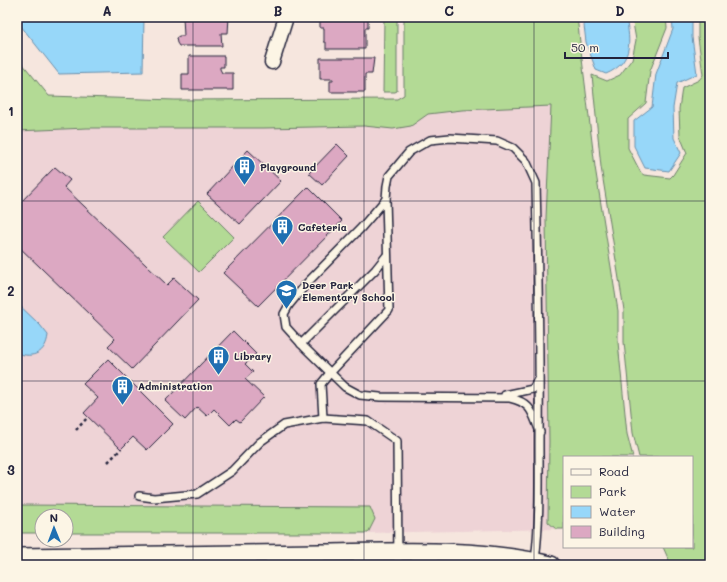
<svg xmlns="http://www.w3.org/2000/svg" width="727" height="582" viewBox="0 0 727 582" font-family="Mali,sans-serif">
  <rect width="100%" height="100%" fill="#f6e6de"/>
  <filter id="ink" filterUnits="userSpaceOnUse"><feTurbulence type="fractalNoise" baseFrequency=".025" numOctaves="2"/><feDisplacementMap in="SourceGraphic" scale="8" xChannelSelector="R" yChannelSelector="G"/><feConvolveMatrix kernelMatrix="1 2 1 2 8 2 1 2 1" color-interpolation-filters="sRGB"/></filter>
  <g filter="url(#ink)">
    <polygon fill="#eed3d6" points="553,99 556,529 368,533 66,533 66,516 42,516 42,533 17,533 17,107"/>
    <g fill="#b3da95" stroke="#6a7e68">
      <polygon points="384,17 397,17 397,91 395,92 383,92"/>
      <polygon points="404,17 577,17 595,167 618,311 618,342 627,434 633,457 564,457 564,529 556,529 548,522 549,441 546,218 551,106 462,110 428,114 411,126 393,129 364,126 264,128 87,128 17,131 17,57 49,96 175,100 397,99 404,95"/>
      <polygon points="632,17 666,17 667,28 650,71 646,103 628,119 628,148 641,173 644,175 670,178 673,175 687,153 680,136 679,109 682,88 699,80 703,75 698,37 698,17 710,17 710,565 671,565 663,547 692,547 692,457 639,457 633,433 624,342 624,310 601,167 592,75 607,81 620,75 632,59 636,40"/>
      <polygon points="198,201 234,237 199,272 163,237"/>
      <polygon points="17,503 20,505 370,507 375,519 368,533 66,533 66,516 42,516 42,533 17,533"/>
    </g>
    <g fill="#97d7f9" stroke="#688fad">
      <polygon points="17,17 144,17 143,72 59,74 17,21"/>
      <path d="M 583,17 L 625,17 L 626,18 C 631,43 632,63 606,74 L 596,70 L 586,42 Z"/>
      <polygon points="672,17 692,17 692,37 697,74 677,83 673,108 674,138 681,153 669,171 645,168 634,146 634,121 652,107 656,74 673,29"/>
      <path d="M 17,303 L 40,325 L 48,335 C 46,353 33,359 17,353 Z"/>
    </g>
    <g fill="#dca8c2" stroke="#22223b">
      <polygon points="183,17 229,17 228,33 221,33 222,46 179,46 177,43 176,38 179,36 184,36"/>
      <polygon points="320,17 368,17 368,28 365,28 365,49 326,49 326,42 324,42 324,28 320,28"/>
      <polygon points="189,56 224,56 224,67 220,67 220,69 222,73 233,73 233,90 182,90 182,74 189,74"/>
      <polygon points="320,58 374,58 372,74 365,74 365,92 330,92 330,81 333,81 333,79 320,79"/>
      <polygon points="337,144 349,156 322,185 309,173"/>
      <polygon points="248,150 281,181 240,224 207,194"/>
      <polygon points="55,167 70,180 64,187 167,285 174,278 198,300 132,369 108,346 115,339 17,245 17,206"/>
      <polygon points="308,187 342,221 258,306 223,273"/>
      <polygon points="233,331 256,354 245,364 253,372 245,379 264,397 240,422 236,419 230,425 214,409 207,416 197,407 185,420 165,401"/>
      <polygon points="108,359 173,424 147,450 133,437 121,449 84,413 98,398 83,384"/>
    </g>
    <g fill="none" stroke-linecap="round" stroke-linejoin="round">
      <defs>
        <g id="service">
          <polyline points="301,344 375,270 387,255"/>
          <polyline points="505,395 533,389 538,379"/>
          <polyline points="323,418 321,384 330,373 389,310 386,199"/>
          <polyline points="139,496 154,498 197,494 232,471 260,442 284,425 323,418 368,421 397,441 398,565"/>
          <path d="M 535,561 C 540,521 539,481 539,440 C 540,355 538,269 536,183 L 526,161 L 513,148 L 497,141 L 450,138 L 430,140 L 409,152 L 389,176 L 387,186 L 386,199 L 361,228 L 307,283 L 289,305 L 284,314 L 286,327 L 304,347 L 345,387 L 360,395 L 380,397 L 510,398 C 532,403 532,413 540,432"/>
        </g>
        <polyline id="minor" points="272,62 286,17"/>
        <path id="tertiary" d="M 17,557 C 118,556 219,555 319,553 C 396,552 476,547 551,565"/>
      </defs>
      <use href="#service" stroke="#22223b" stroke-width="10"/>
      <use href="#minor" stroke="#22223b" stroke-width="17"/>
      <use href="#tertiary" stroke="#22223b" stroke-width="20"/>
      <g stroke="#22223b" stroke-width="2.5" stroke-dasharray="3 3" stroke-linecap="butt">
        <polyline points="76,430 88,417"/>
        <polyline points="108,462 121,449"/>
      </g>
      <use href="#service" stroke="#fcf5e5" stroke-width="7"/>
      <use href="#minor" stroke="#fcf5e5" stroke-width="14"/>
      <use href="#tertiary" stroke="#fcf5e5" stroke-width="17"/>
    </g>
  </g>
  <path fill="none" stroke="#22223b" stroke-width="1" stroke-opacity="0.55" d="M 193,17 L 193,565M 364,17 L 364,565M 534,17 L 534,565M 17,201 L 710,201M 17,381 L 710,381"/>
  <defs>
    <symbol id="building-pin" viewBox="-11 -11 22 30"><path d="M0 17L-7.5 6A9.5 9.5 0 1 1 7.5 6Z" fill="#1f6fb2" stroke="#fcf5e5"/><path d="M-4-6H4V6H1V3H-1V6H-4ZM-2.5-4.3h1.7v1.8h-1.7ZM.8-4.3h1.7v1.8H.8ZM-2.5-1h1.7V.8h-1.7ZM.8-1h1.7V.8H.8Z" fill="#fff"/></symbol>
    <symbol id="school-pin" viewBox="-11 -11 22 30"><path d="M0 17L-7.5 6A9.5 9.5 0 1 1 7.5 6Z" fill="#1f6fb2" stroke="#fcf5e5"/><path d="M0-5L7-2L0 1L-7-2ZM-4 1L0 2.5L4 1V4Q0 6-4 4Z" fill="#fff"/></symbol>
  </defs>
  <g fill-rule="evenodd">
    <use href="#building-pin" x="232" y="154" width="25" height="34"/>
    <use href="#building-pin" x="270" y="214" width="25" height="34"/>
    <use href="#school-pin" x="274" y="278" width="25" height="34"/>
    <use href="#building-pin" x="206" y="344" width="25" height="34"/>
    <use href="#building-pin" x="110" y="374" width="25" height="34"/>
  </g>
  <g text-anchor="middle" dominant-baseline="central" stroke-width="3" stroke-linejoin="round" paint-order="stroke">
    <g font-size="10" font-weight="bold" fill="#22223b" stroke="#fcf5e5" text-anchor="start">
      <text x="260" y="167">Playground</text>
      <text x="298" y="227">Cafeteria</text>
      <text x="302" y="285">Deer Park<tspan x="302" dy="12">Elementary School</tspan></text>
      <text x="234" y="356">Library</text>
      <text x="138" y="386">Administration</text>
    </g>
  </g>
  <rect width="727" height="582" fill="none" stroke="#fcf5e5" stroke-width="44"/>
  <rect x="563" y="456" width="130" height="92" fill="#fcf5e5" stroke="#a5a1a1"/>
  <rect x="571" y="469" width="20" height="6" fill="#fcf5e5" stroke="#a5a1a1"/>
  <text x="599" y="476" font-size="12" fill="#22223b">Road</text>
  <rect x="571" y="486" width="20" height="12" fill="#b3da95" stroke="#a5a1a1"/>
  <text x="599" y="496" font-size="12" fill="#22223b">Park</text>
  <rect x="571" y="506" width="20" height="12" fill="#97d7f9" stroke="#a5a1a1"/>
  <text x="599" y="516" font-size="12" fill="#22223b">Water</text>
  <rect x="571" y="526" width="20" height="12" fill="#dca8c2" stroke="#a5a1a1"/>
  <text x="599" y="536" font-size="12" fill="#22223b">Building</text>
  <g transform="translate(54 528) rotate(359)"><circle r="19" fill="#fcf5e5" stroke="#a5a1a1"/>
  <path d="M0-3L7 15L0 10L-7 15Z" fill="#1f6fb2"/>
  <text y="-6" font-size="11" font-weight="bold" text-anchor="middle" fill="#22223b">N</text>
  </g>
  <path d="M565 52v6h103v-6" fill="none" stroke="#22223b" stroke-width="2"/>
  <text x="571" y="52" font-size="12" fill="#22223b" stroke="#fcf5e5" stroke-width="3" paint-order="stroke">50 m</text>
  <rect x="22" y="22" width="683" height="538" fill="none" stroke="#22223b" stroke-width="1.5"/>
  <g font-size="13" text-anchor="middle" font-weight="bold" fill="#22223b">
    <text x="107" y="16">A</text>
    <text x="278" y="16">B</text>
    <text x="449" y="16">C</text>
    <text x="620" y="16">D</text>
    <text x="11" y="116">1</text>
    <text x="11" y="296">2</text>
    <text x="11" y="475">3</text>
  </g>
</svg>
